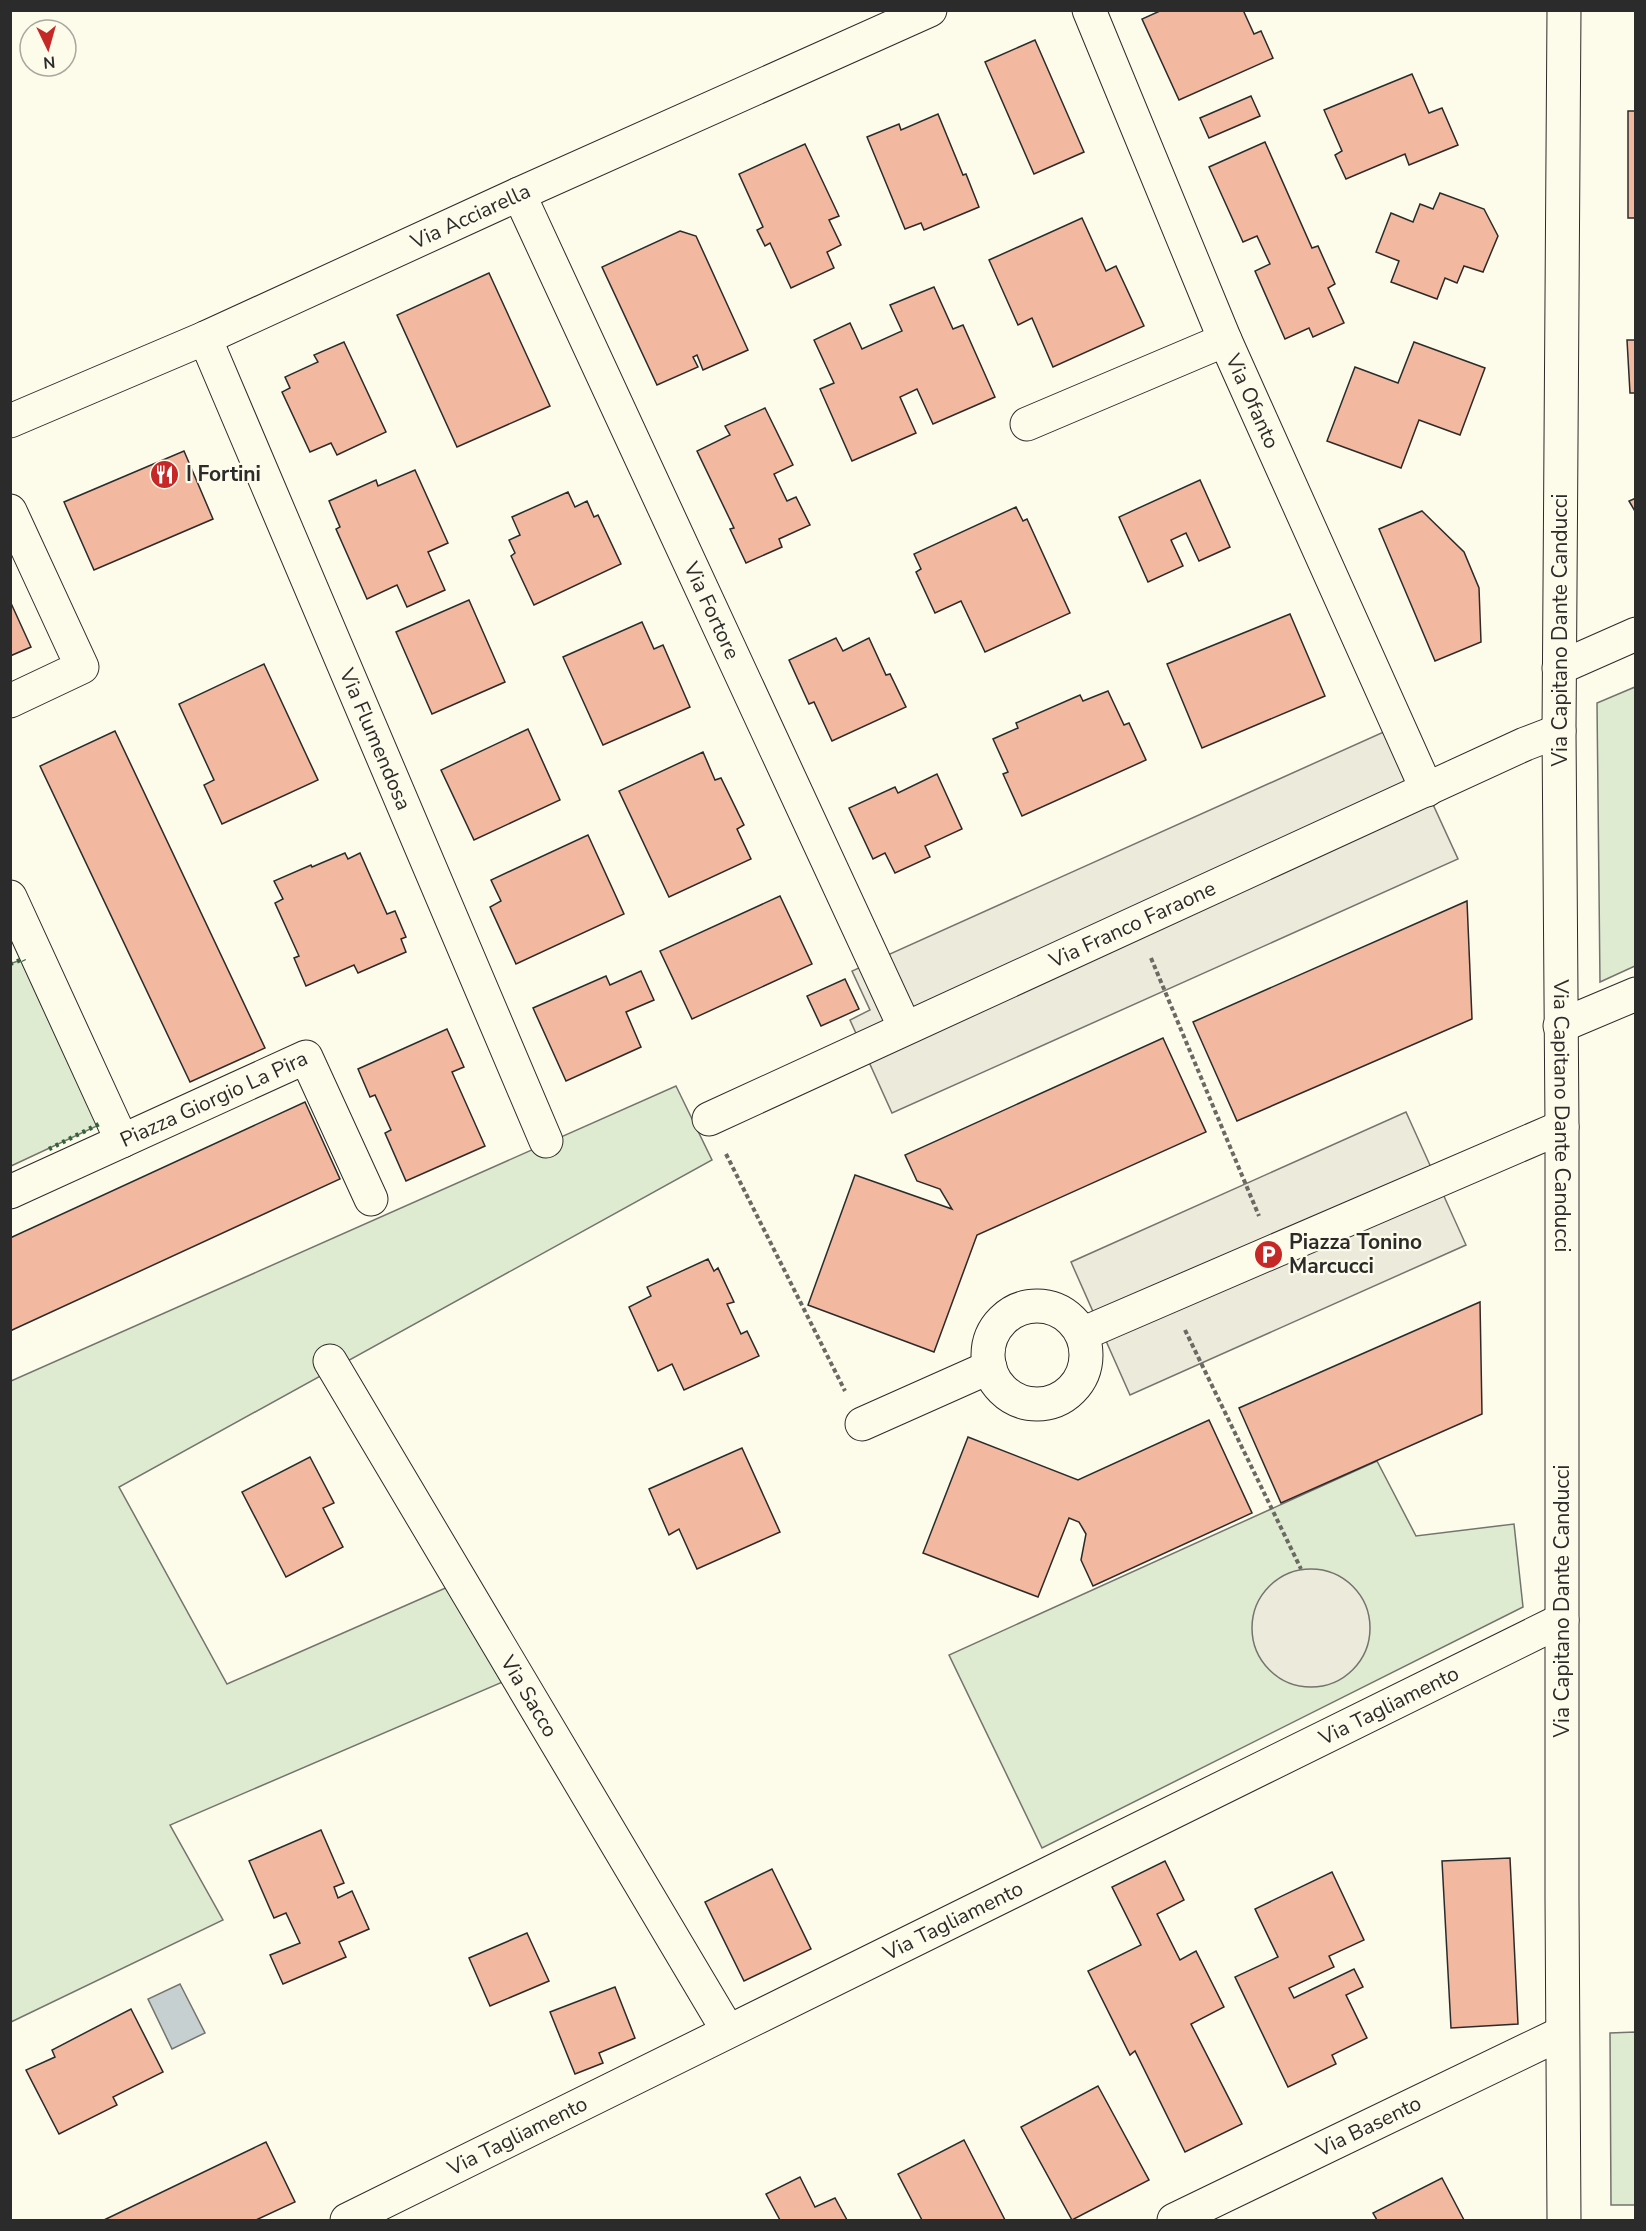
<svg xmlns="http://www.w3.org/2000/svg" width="1646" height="2231" viewBox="0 0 1646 2231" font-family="'Nunito Sans',sans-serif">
  <rect width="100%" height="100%" fill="#fdfbea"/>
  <g fill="#deebd1" stroke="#74746e" stroke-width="1.5">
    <polygon points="1635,687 1635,966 1600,982 1597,703"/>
    <polygon points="23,959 99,1125 11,1166 10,964"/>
    <polygon points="676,1086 712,1160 119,1487 227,1684 450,1586 505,1681 170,1825 223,1920 11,2022 11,1381"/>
    <polygon points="1377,1461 1416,1536 1514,1524 1523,1607 1042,1848 949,1655"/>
    <polygon points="1635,2032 1635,2205 1611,2205 1610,2033"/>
  </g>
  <g fill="#eceadb" stroke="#74746e" stroke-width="1.5">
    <polygon points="1397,726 1458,859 892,1113 850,1020 870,1010 852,971"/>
    <polygon points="1406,1112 1466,1245 1130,1395 1071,1262"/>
    <circle cx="1311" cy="1628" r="59"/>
  </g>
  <polygon fill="#c7d0d0" stroke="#74746e" stroke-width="1.5" points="180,1984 205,2033 172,2049 148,1999"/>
  <g fill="#f2b8a0" stroke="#2b2b2b" stroke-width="1.5">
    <polygon points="1162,10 1243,10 1254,34 1261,31 1273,58 1179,100 1142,19"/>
    <polygon points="1035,40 1084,152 1034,174 985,62"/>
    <polygon points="1412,74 1429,113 1442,108 1458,145 1409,165 1405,154 1346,179 1335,155 1342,151 1324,110"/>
    <polygon points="1251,96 1260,116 1209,138 1200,118"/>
    <rect x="1628" y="111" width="8" height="107"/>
    <polygon points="938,114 963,175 966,174 979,207 924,230 921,223 905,229 867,137 899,124 901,130"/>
    <polygon points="1265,142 1312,248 1318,246 1335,284 1328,288 1344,323 1313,337 1309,328 1285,339 1255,271 1270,264 1257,236 1243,242 1209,167"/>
    <polygon points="805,144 839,216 829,220 841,245 827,252 834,268 791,288 770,243 765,246 757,230 763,227 739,174"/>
    <polygon points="1440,193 1484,209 1498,236 1483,272 1464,266 1457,283 1445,278 1437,299 1391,282 1399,261 1376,252 1391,213 1413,222 1420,204 1433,209"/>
    <polygon points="1082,218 1106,271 1116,266 1144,326 1053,367 1032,318 1018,325 989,260"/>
    <polygon points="680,231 696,236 748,350 703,370 697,355 693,357 698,367 657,385 602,267"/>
    <polygon points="489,273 550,406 457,447 397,315"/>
    <polygon points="934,287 953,329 963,325 995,397 933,424 917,389 900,397 916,433 852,461 820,389 834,383 814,340 850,323 862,349 902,331 890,305"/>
    <polygon points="1627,340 1636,340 1636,393 1630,393"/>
    <polygon points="344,342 386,432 337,455 331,443 310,452 282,392 290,388 285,377 318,362 314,355"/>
    <polygon points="1414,342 1485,368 1460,435 1419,420 1401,468 1327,441 1355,367 1398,383"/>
    <polygon points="765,408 793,465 774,474 787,501 796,497 810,525 779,539 782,547 746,563 730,529 734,528 697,451 730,435 725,426"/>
    <polygon points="184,451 213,519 94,570 64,502"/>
    <polygon points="415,470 448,543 428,552 445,590 407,607 397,585 367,599 336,529 340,527 329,501 376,480 378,486"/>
    <polygon points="1200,480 1230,547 1199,561 1186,533 1171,540 1183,566 1148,582 1119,517"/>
    <polygon points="568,492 575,507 587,501 594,517 598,515 621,564 534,605 511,556 515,553 509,540 520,535 512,517"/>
    <polygon points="1636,498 1636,513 1629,501"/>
    <polygon points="1016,507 1023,521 1027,519 1070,613 985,652 961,601 935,613 916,572 921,569 914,554"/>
    <polygon points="1422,511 1464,552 1479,588 1481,642 1435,661 1379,529"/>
    <polygon points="469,600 505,682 432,714 396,632"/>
    <polygon points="10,601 31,647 10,656"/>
    <polygon points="1290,614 1325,696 1202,748 1167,664"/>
    <polygon points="642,622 654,649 663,645 690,707 603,745 563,657"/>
    <polygon points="836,638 843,651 869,638 886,675 890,674 906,707 832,741 814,702 809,704 789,660"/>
    <polygon points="264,664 318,780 222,824 204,785 214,780 179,704"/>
    <polygon points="1108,691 1124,725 1129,723 1146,760 1022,816 1003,774 1008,772 993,739 1018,728 1016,723 1080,695 1083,701"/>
    <polygon points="528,729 560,800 474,840 441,770"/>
    <polygon points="115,731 265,1048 190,1082 40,766"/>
    <polygon points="703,752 715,780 721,778 744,825 737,829 751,859 669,897 619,791"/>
    <polygon points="937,774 962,829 925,846 930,857 895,873 885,853 873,859 849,808 895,787 898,793"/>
    <polygon points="588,835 624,914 516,964 490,907 501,901 491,880"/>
    <polygon points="345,853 348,859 360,853 387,914 395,911 406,937 401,939 406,952 358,973 354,965 306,986 294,958 299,956 275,903 283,899 274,881 311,865 312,867"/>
    <polygon points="780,896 812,964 692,1019 660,951"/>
    <polygon points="1467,901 1472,1019 1237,1121 1193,1022"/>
    <polygon points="641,971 654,1000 626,1012 641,1047 566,1081 533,1008 606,976 610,985"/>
    <polygon points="845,979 859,1009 821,1026 807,996"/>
    <polygon points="447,1029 464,1067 452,1072 485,1146 406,1181 385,1133 391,1130 375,1095 370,1097 358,1069"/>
    <polygon points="1163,1038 1206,1132 977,1235 934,1352 808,1305 855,1175 952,1209 940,1189 917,1181 905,1155"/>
    <polygon points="305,1102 340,1179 10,1331 10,1238"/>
    <polygon points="708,1259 714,1271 718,1268 734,1302 727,1304 741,1334 747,1331 759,1356 684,1390 672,1364 658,1371 629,1307 651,1296 647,1287"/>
    <polygon points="1480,1302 1482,1414 1281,1503 1239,1408"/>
    <polygon points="1209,1420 1252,1513 1093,1586 1081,1560 1086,1534 1079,1522 1069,1518 1038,1597 923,1553 968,1437 1078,1480"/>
    <polygon points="742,1448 780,1532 697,1569 679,1529 669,1535 649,1489"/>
    <polygon points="310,1457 334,1503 323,1508 343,1547 286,1577 242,1492"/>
    <polygon points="321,1830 344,1883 334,1887 338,1898 352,1891 369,1929 339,1942 346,1957 283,1984 270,1955 300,1943 286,1913 274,1918 249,1861"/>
    <polygon points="1510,1858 1518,2024 1451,2028 1442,1861"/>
    <polygon points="1165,1861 1184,1900 1157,1914 1180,1960 1196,1951 1224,2007 1191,2024 1242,2124 1185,2152 1135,2051 1130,2055 1088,1971 1141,1945 1112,1887"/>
    <polygon points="772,1869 811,1949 744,1981 705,1902"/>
    <polygon points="1332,1872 1364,1940 1329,1956 1334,1967 1289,1988 1294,1998 1354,1969 1363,1987 1346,1995 1367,2038 1332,2055 1336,2064 1288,2087 1235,1977 1278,1957 1255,1909"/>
    <polygon points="527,1933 549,1981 490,2006 469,1958"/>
    <polygon points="615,1987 635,2038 599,2053 603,2063 575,2074 550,2012"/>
    <polygon points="131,2009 163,2072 113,2097 117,2105 59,2134 26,2070 55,2057 52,2050"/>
    <polygon points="1098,2086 1149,2180 1072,2220 1021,2127"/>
    <polygon points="964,2140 1005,2220 922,2220 898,2174"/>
    <polygon points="266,2142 295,2202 256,2220 104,2220"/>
    <polygon points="800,2177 815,2207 835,2198 847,2220 780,2220 766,2194"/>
    <polygon points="1442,2178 1464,2220 1377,2220 1373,2213"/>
  </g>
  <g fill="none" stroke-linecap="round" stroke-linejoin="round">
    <defs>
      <g id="minor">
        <path id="s1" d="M 1089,10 L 1225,340 L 1427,790"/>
        <path id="s2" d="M 1564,10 L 1559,731 L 1562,1127 L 1562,1899 L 1564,2220"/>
        <path id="s3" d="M 519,194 L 905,1028"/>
        <path id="s4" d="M 205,338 L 546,1141"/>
        <polyline points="1027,424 1225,340"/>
        <polyline points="10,511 82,667 10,701"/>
        <polyline points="1559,668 1636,634"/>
        <polyline points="10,897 122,1141"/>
        <polyline points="1560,1026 1636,994"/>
        <path id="s5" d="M 709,1119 L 1525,744 L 1559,731"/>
        <path id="s6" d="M 10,1192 L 306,1057 L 371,1199"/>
        <circle cx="1037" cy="1355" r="49"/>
        <polyline points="1082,1334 1562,1127"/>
        <path id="s7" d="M 330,1361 L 728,2031"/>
        <polyline points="862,1424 990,1367"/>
        <path id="s8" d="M 347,2220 L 1562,1620"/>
        <path id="s9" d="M 1174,2220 L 1562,2033"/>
      </g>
      <g id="major">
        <path id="s10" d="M 10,421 L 205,338 L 519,194 L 930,10"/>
      </g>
    </defs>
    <use href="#minor" stroke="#2b2b2b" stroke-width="35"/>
    <use href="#major" stroke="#2b2b2b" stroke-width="35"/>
    <g stroke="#6a6964" stroke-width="4" stroke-dasharray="4.5 3" stroke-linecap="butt">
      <polyline points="1151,958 1259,1216"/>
      <polyline points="726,1154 845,1391"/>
      <polyline points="1185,1330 1301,1569"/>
    </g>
    <use href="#minor" stroke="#fdfbea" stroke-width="33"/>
    <use href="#major" stroke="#fdfbea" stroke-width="33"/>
    <g stroke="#34623c" stroke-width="4.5" stroke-dasharray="3 4.5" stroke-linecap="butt">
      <polyline points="10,964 23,959 24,961"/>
      <polyline points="49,1149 99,1124"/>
    </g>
  </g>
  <defs>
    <symbol id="restaurant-disc" viewBox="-11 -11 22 22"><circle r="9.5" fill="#c62828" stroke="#fdfbea"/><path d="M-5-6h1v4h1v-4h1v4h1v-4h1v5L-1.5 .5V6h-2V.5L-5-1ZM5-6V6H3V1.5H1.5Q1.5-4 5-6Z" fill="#fff"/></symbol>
    <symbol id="parking-disc" viewBox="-11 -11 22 22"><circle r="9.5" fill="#c62828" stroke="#fdfbea"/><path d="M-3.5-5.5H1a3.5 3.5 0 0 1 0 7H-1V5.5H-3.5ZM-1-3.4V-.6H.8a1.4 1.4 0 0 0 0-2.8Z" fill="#fff"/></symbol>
  </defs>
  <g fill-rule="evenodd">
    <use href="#restaurant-disc" x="148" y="458" width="33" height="33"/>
    <use href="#parking-disc" x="1252" y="1238" width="33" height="33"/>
  </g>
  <g text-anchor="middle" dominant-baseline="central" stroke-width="4.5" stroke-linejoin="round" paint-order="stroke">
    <g font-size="21" fill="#2b2b2b" stroke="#fdfbea">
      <text stroke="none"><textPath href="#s10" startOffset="504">Via Acciarella</textPath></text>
      <text stroke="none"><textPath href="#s1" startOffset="424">Via Ofanto</textPath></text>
      <text stroke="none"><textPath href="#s3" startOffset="459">Via Fortore</textPath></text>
      <text transform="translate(1560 630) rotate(-90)">Via Capitano Dante Canducci</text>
      <text stroke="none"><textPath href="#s4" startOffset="436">Via Flumendosa</textPath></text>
      <text stroke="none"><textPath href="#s5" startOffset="466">Via Franco Faraone</textPath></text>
      <text stroke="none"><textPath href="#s6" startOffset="224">Piazza Giorgio La Pira</textPath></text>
      <text stroke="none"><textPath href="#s2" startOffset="1106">Via Capitano Dante Canducci</textPath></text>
      <text transform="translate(1562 1601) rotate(-90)">Via Capitano Dante Canducci</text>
      <text stroke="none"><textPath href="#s7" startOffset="390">Via Sacco</textPath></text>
      <text stroke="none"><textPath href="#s8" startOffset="1162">Via Tagliamento</textPath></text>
      <text stroke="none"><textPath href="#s8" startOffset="676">Via Tagliamento</textPath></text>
      <text stroke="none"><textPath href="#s9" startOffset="216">Via Basento</textPath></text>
      <text stroke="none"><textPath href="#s8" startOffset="190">Via Tagliamento</textPath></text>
    </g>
    <g font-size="21" font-weight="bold" fill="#2b2b2b" stroke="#fdfbea" text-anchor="start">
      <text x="186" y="474">I Fortini</text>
      <text x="1289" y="1242">Piazza Tonino<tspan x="1289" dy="24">Marcucci</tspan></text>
    </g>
  </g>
  <rect width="1646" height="2231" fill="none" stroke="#2b2b2b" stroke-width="24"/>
  <g transform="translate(48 48) rotate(175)"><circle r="28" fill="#fdfbea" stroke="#a9a89e" stroke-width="1.5"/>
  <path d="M0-4.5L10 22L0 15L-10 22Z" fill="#c62828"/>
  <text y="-9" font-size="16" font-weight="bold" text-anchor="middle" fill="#2b2b2b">N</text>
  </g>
</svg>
